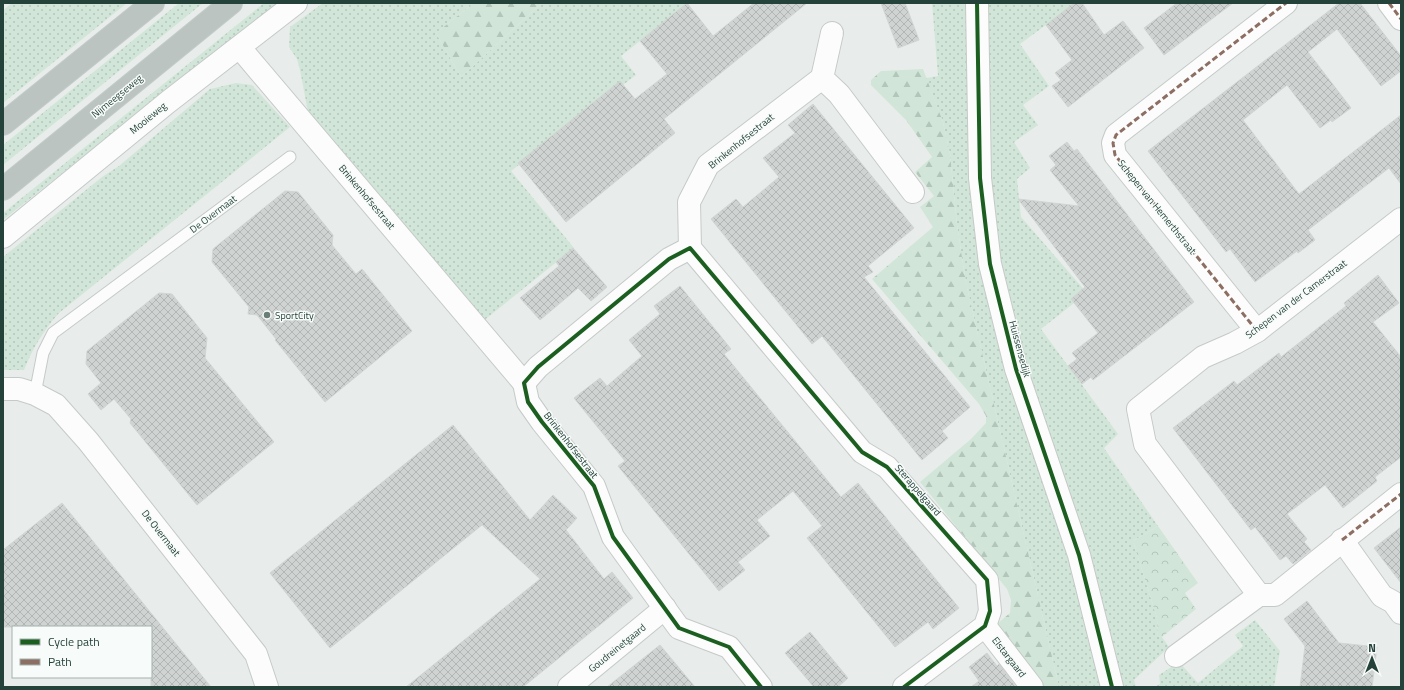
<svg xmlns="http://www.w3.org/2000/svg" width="1404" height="690" viewBox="0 0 1404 690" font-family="'Titillium Web',sans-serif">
  <defs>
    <pattern id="grass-dots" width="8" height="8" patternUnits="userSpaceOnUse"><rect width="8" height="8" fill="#d1e6d8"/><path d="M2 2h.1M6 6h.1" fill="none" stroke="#b3c6ba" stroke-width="1.8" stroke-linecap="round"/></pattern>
    <pattern id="forest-firs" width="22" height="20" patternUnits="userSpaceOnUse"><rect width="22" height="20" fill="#d1e6d8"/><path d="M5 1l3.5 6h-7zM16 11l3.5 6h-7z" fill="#b3c6ba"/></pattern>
    <pattern id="park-crowns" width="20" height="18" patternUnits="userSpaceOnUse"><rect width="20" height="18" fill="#d1e6d8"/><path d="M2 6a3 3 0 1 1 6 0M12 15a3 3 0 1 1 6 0" fill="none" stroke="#b3c6ba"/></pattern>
    <pattern id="building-cross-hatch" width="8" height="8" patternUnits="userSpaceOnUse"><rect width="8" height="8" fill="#cfd4d2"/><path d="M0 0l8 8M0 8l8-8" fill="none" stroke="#b2b7b5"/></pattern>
  </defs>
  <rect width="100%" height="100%" fill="#e8edeb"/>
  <g fill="url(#grass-dots)">
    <polygon points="12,3 127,3 3,103 3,10"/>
    <polygon points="179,3 203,3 3,165 3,145"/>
    <polygon points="264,3 277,3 3,220 3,213"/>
    <polygon points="323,3 474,3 436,33 461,77 542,3 688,3 621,56 636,75 511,171 574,248 482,322 308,112 300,70 297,59 289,47 290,27"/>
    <path d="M 932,3 L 967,3 L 970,158 L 1026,426 C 1042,485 1065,541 1083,600 C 1091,628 1095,658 1102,687 L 1059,687 L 966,283 L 957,225 L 950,154 L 943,122 L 926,78 L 938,76 Z"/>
    <polygon points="985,3 1076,3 1020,44 1049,86 1023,105 1038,125 1014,142 1030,168 1017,179 1021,217 1087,293 1041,329 1118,434 1104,448 1158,526 1133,541 1157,618 1158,636 1162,637 1169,647 1134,680 1136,687 1121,687 1019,341 996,244 989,166"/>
    <path d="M 236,83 L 252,85 L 290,127 L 59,313 C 43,331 33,348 24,370 L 3,370 L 3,257 L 102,177 L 119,166 L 210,89 Z"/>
    <polygon points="1255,620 1280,651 1274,687 1154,687 1160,684 1159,675 1179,662 1198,683 1243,646 1235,635"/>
  </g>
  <g fill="url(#forest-firs)">
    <polygon points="474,3 542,3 461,77 436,33"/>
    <polygon points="923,69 943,122 950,154 957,225 966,283 1059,687 1039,687 992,628 1010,613 1011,600 1007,589 920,482 971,439 986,423 986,416 979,404 872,279 933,227 920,207 934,196 915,172 932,157 906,120 871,85 871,80 881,71"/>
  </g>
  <polygon fill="url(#park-crowns)" points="1158,526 1198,583 1185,593 1196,609 1162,637 1158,636 1157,618 1133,541"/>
  <g fill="url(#building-cross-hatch)" stroke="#d1d6d4">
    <polygon points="687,3 713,36 754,3 807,3 664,119 675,133 566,222 518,163 620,81 635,99 667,74 640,41"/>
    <polygon points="881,3 905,3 919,40 898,48"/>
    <polygon points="1074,3 1082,3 1104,35 1123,21 1144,48 1068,107 1052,86 1061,80 1055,73 1072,60 1046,25"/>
    <polygon points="1177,3 1233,3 1164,55 1144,28"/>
    <polygon points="1339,3 1360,3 1401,56 1401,71 1381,86 1337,29 1308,52 1351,108 1332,122 1331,120 1320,128 1287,85 1243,120 1299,194 1401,115 1401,184 1389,168 1308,230 1315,240 1298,253 1297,251 1255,282 1230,249 1226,252 1148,151"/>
    <polygon points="813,104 914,228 868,266 873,272 864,277 970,407 942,431 948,438 922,460 822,336 812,344 711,219 736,199 743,207 779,177 763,158 795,133 788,125"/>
    <polygon points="1067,142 1074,151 1077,149 1194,302 1093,380 1091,377 1082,384 1068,366 1077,359 1072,353 1098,333 1071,299 1085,287 1018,199 1079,206 1050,170 1056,165 1049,156"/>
    <polygon points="285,191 298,192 333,235 332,245 356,274 362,269 412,331 325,402 275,340 276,339 257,315 248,314 249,307 212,262 213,249"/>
    <polygon points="573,248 607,287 591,301 578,288 540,320 520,298 559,266 556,262"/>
    <polygon points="1378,275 1399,303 1373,322 1401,357 1401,457 1375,477 1377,481 1343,508 1325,485 1287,514 1307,539 1304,542 1311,550 1293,564 1286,556 1280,560 1255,527 1251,530 1173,428 1234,381 1237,385 1279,353 1281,357 1346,306 1344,303"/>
    <polygon points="680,286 731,349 724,354 841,497 858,483 959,608 933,629 928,622 895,647 807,538 822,526 793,491 757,520 770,536 738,562 745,570 719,591 618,466 625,461 574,398 600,378 607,386 642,356 629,340 660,314 654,306"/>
    <polygon points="159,293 172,294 207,338 205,358 274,442 197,505 130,423 131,419 114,399 101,410 88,394 101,383 86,364 87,351"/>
    <polygon points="453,425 530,520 553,495 577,518 566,530 604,579 612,572 633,598 523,687 406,687 540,579 482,525 330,648 270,573"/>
    <polygon points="62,503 151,613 211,687 151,687 151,627 3,627 3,550"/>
    <polygon points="1401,527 1401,583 1374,548"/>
    <polygon points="1307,601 1339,643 1377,647 1372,687 1300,687 1305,646 1284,619"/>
    <polygon points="810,632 848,678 838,687 814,687 785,653"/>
    <polygon points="660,645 695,687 607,687"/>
    <polygon points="987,653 997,666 999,664 1016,687 971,687 979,681 969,667"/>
  </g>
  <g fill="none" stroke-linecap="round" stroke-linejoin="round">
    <defs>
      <polyline id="lane" points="35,394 43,353 53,333 290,157"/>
      <g id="street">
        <polyline points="977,3 980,178 990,264 1016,369 1079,555 1112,687"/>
        <polyline points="1389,3 1401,19"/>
        <polyline points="240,48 524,383"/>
        <polyline points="822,78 832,33"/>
        <polyline points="3,237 168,102 296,3"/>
        <polyline points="690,248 669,259 538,367 524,383 528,402 542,422 594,486 613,537 679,628 729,647 761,687"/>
        <polyline points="690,248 862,452 887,467 987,580 990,611 985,626 904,687"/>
        <polyline points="690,248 689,202 708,165 822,78 839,94 913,192"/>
        <polyline points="1257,331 1115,155 1113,143 1116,135 1286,3"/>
        <polyline points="3,389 19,389 35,394 56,405 88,441 256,654 267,687"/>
        <polyline points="1342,540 1382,596 1393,602 1401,613"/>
        <polyline points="1259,595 1145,444 1138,409 1203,357 1235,343 1257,331 1401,219"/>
        <polyline points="985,626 1032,687"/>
        <polyline points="1176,656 1259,595 1275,595 1401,494"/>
        <polyline points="569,687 665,608"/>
      </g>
      <g id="highway">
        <polyline points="3,124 153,3"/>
        <polyline points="3,189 231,3"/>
      </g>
    </defs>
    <use href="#lane" stroke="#c5cac8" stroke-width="13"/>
    <use href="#street" stroke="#c5cac8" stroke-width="24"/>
    <use href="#highway" stroke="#c3ccc9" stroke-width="24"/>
    <use href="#lane" stroke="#fcfcfc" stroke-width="11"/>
    <use href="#street" stroke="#fcfcfc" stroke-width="22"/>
    <use href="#highway" stroke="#bcc4c2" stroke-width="22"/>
    <g stroke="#8d6e63" stroke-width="3" stroke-dasharray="6 3" stroke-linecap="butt">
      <polyline points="1389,3 1401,19"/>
      <polyline points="1257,331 1115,155 1113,143 1116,135 1286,3"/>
      <polyline points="1342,540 1401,494"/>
    </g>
    <defs>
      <g id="cycleway">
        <polyline points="977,3 980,178 990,264 1016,369 1079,555 1112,687"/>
        <polyline points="761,687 729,647 679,628 613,537 594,486 542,422 528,402 524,383 538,367 669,259 690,248 862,452 887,467 987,580 990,611 985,626 904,687"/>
      </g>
    </defs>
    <use href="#cycleway" stroke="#f7fbf9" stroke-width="6"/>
    <use href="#cycleway" stroke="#1b5e20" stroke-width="4"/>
  </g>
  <circle fill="#697e78" stroke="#f7fbf9" stroke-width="1.5" cx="267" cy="315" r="4"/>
  <g text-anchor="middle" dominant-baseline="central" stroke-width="3" stroke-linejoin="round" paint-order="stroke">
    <g font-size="10" fill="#24423a" stroke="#f7fbf9">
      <text transform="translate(117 96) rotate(-39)">Nijmeegseweg</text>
      <text transform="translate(148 118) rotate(-39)">Mooieweg</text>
      <text transform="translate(741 141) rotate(-39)">Brinkenhofsestraat</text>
      <text transform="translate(367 197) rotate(50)">Brinkenhofsestraat</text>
      <text transform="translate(1157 207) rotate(51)">Schepen van Hemerthstraat</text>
      <text transform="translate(213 214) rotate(-37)">De Overmaat</text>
      <text transform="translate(1296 299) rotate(-37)">Schepen van der Camerstraat</text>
      <text transform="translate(1020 349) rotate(75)">Huissensedijk</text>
      <text transform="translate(571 445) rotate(52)">Brinkenhofsestraat</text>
      <text transform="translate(918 490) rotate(49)">Sterappelgaard</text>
      <text transform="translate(161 533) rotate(52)">De Overmaat</text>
      <text transform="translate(617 648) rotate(-39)">Goudreinetgaard</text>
      <text transform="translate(1009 657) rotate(52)">Elstargaard</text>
    </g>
    <g font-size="10" fill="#24423a" stroke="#f7fbf9" text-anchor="start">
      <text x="275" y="315">SportCity</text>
    </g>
  </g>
  <rect width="1404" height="690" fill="none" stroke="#24423a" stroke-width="8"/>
  <rect x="12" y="626" width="140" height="52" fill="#f7fbf9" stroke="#a3b1ad"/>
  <rect x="20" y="639" width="20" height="6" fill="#1b5e20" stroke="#a3b1ad"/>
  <text x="48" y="646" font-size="12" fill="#24423a">Cycle path</text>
  <rect x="20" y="659" width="20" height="6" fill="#8d6e63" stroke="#a3b1ad"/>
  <text x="48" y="666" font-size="12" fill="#24423a">Path</text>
  <g transform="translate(1372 658)" stroke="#f7fbf9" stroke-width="3" paint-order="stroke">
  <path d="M0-3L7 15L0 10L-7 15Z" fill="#24423a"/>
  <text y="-6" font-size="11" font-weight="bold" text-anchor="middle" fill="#24423a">N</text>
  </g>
</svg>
